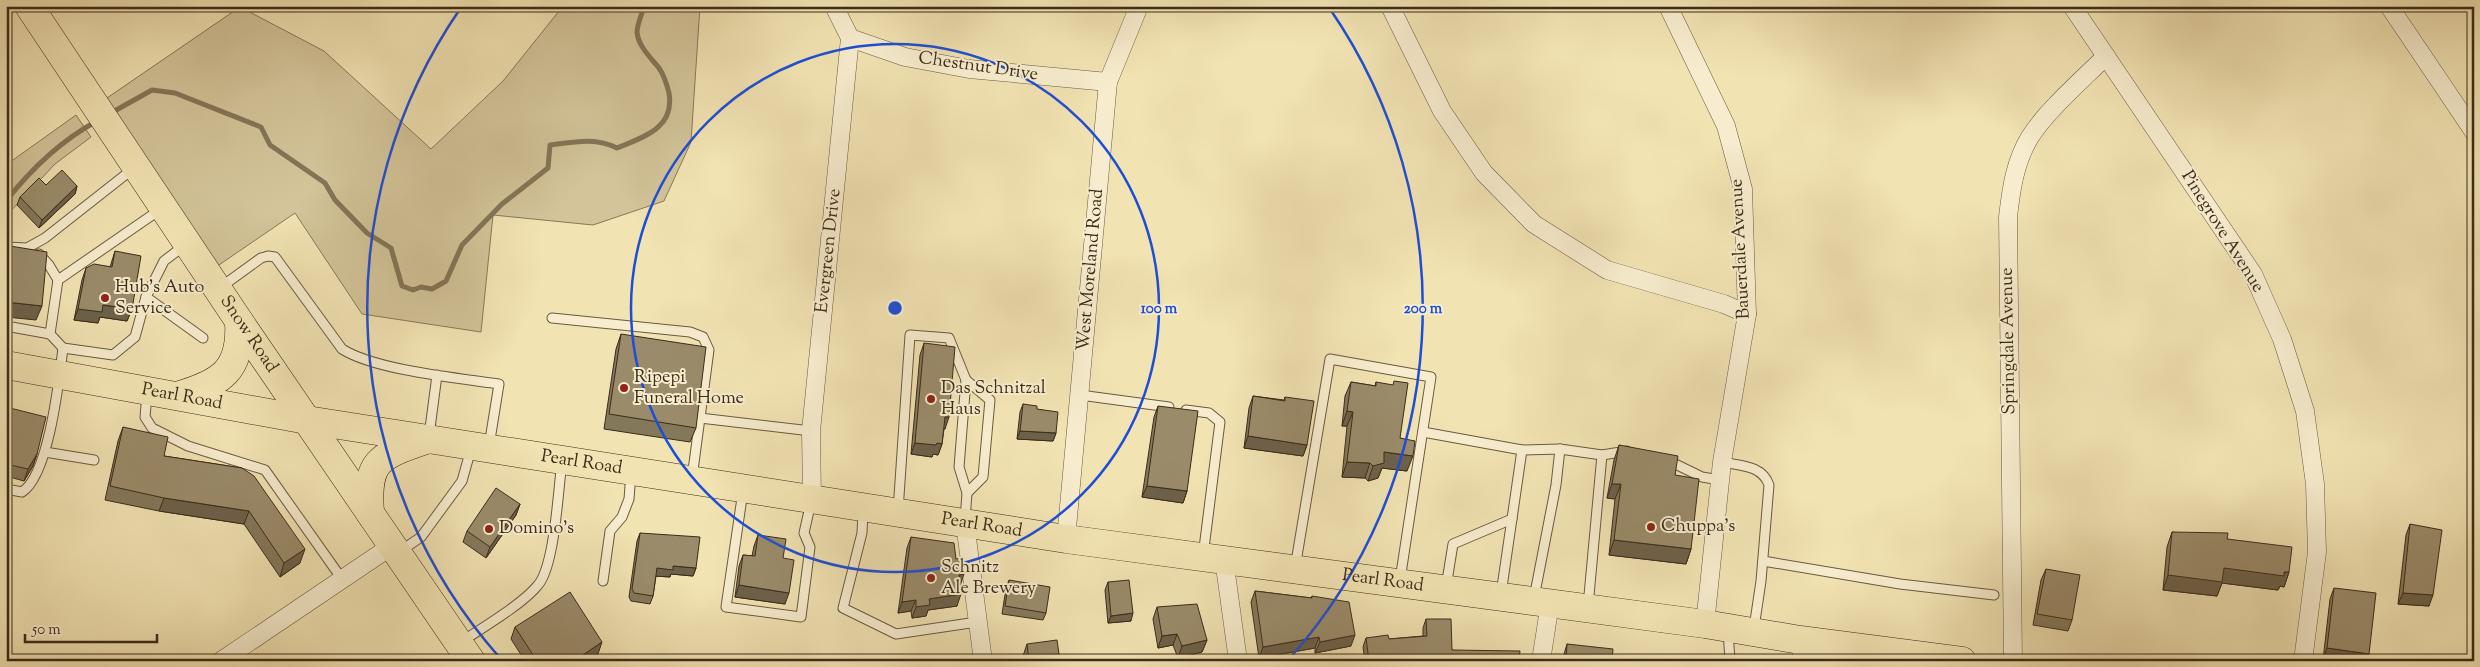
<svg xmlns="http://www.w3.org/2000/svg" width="2480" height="667" viewBox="0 0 2480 667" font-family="'Sorts Mill Goudy',serif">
  <rect width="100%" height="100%" fill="#f2e3b3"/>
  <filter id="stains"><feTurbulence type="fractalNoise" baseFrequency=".004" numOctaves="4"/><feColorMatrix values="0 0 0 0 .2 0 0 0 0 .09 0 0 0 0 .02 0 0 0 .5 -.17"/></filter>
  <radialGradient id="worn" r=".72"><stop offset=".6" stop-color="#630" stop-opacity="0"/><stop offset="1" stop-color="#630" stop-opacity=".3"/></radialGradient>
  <g fill="#d3c499" stroke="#87785a">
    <polygon points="563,6 700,6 691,142 664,201 593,225 493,215 481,332 362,314 295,213 216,267 104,100 240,7 324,51 431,149 503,81"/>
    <polygon points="76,115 91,137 55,164 6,216 6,165"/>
  </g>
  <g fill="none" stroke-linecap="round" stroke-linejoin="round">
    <g stroke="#847557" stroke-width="5">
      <path d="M 111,113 L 152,90 L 175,93 L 261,127 L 270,145 L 325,183 L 335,200 L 367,233 L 391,248 L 402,286 L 413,290 L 421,287 L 432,289 L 446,281 L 462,245 L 502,204 L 548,168 L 550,145 C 574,142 595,137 617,148 C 644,137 675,128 669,93 C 667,85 664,75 659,68 C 651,58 638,46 637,32 C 637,25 642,14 644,6"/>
      <path d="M 6,201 C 32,168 60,141 97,121"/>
    </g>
    <defs>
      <g id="lane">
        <polyline points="6,247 27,248 45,238 134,168"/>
        <polyline points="39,254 49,265 58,280"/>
        <path d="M 221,287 L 261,258 L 268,256 L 275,257 L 342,349 C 375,370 457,378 499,384 L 489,446"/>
        <polyline points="146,297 203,338"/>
        <polyline points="552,318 690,332 703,337 709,350 692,478"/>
        <polyline points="6,326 50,334 58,280 161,209"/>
        <polyline points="63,348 113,355 135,337 146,297 164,261 185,245"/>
        <polyline points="966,380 990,400 983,477 967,493"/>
        <polyline points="147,394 145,417 152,428 188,446 265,470 342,579"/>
        <polyline points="1080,395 1169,407"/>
        <polyline points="1186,410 1209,413 1220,422 1203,556"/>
        <polyline points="700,418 811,431"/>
        <polyline points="1423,432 1522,450 1560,449 1602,455 1627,451"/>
        <polyline points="429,436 437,375"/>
        <polyline points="45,452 94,460"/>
        <polyline points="1667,460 1702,477 1720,480"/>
        <path d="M 1722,462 C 1741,466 1762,465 1769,485 L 1761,581 L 1754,628"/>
        <path d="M 6,489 L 22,492 C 49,475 59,380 63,348 L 50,334"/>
        <polyline points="743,491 726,607 801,617 810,547 804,533 811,502"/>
        <polyline points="863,511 862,533 843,608 896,634 977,622"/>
        <polyline points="898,511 910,335 949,338 966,380 959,467 967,493 965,520"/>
        <polyline points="399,552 421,537 462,481 471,449"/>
        <polyline points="1763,561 1900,584 1994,595"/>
        <polyline points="1295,568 1330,359 1431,377 1400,580"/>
        <polyline points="603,581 610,531 622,517 629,499 631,473"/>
        <polyline points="1446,587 1453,544 1512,519"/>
        <polyline points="1501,594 1522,450"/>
        <polyline points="1534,598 1556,485 1560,449"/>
        <polyline points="1588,606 1602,455"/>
        <polyline points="1728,631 1730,661"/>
        <path d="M 461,642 C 482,628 523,604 538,585 C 555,565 558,490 562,462"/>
      </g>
      <g id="street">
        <polyline points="1390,6 1442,111 1484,173 1534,224 1607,270 1724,304 1747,314"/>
        <polyline points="1668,6 1726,126 1743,189 1747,314 1722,462 1705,624"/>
        <polyline points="2072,6 2253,274 2282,339 2305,411 2315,484 2317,552 2303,661"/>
        <polyline points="2389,6 2474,132"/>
        <polyline points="850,38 905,57 969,69 1108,82"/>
        <polyline points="812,499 811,431 850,38 834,6"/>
        <polyline points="965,523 983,661"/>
        <polyline points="1066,539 1108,82 1139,6"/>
        <polyline points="1224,559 1238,661"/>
        <polyline points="1800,640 1803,661"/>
        <polyline points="221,661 393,545"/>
        <polyline points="1541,661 1550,603"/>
        <path d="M 2013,661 L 2008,217 C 2011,190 2015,161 2030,137 C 2046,111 2083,79 2106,56"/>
      </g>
      <g id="primary">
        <path id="s1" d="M 29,6 L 239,321 L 471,661"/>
        <path id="s2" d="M 6,365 L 307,420 L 1066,539 L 1705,624 L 1800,640 L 1962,661"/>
        <path d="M 177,396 C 221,383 242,371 239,321"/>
        <path d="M 370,513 C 366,460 379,456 426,440"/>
      </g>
    </defs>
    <use href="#lane" stroke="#695a40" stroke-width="11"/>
    <use href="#street" stroke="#695a40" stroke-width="19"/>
    <use href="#primary" stroke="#3b2c1a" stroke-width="29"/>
    <use href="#lane" stroke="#f7edce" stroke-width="9"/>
    <use href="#street" stroke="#f7edce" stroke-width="18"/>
    <use href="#primary" stroke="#f2e3b3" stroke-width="28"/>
  </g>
  <g fill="#84785b" stroke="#3b2c1a">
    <polygon points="46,185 77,186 75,194 39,228 17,205 20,197"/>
    <polygon points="115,251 132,309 127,321 100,317 98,323 74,320 82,280 86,268 110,267"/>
    <polygon points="621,334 696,428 690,442 604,429 616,349"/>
    <polygon points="924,343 945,429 944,429 942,444 938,455 933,454 932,457 911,454 920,355"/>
    <polygon points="1351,382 1375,386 1376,382 1400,438 1407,471 1382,468 1378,478 1368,481 1365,478 1342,477 1347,426 1342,426 1345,396"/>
    <polygon points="1253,396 1284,400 1285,397 1307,445 1303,456 1244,448 1249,408"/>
    <polygon points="1023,404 1037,409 1056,433 1053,441 1017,439 1020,412"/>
    <polygon points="1158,406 1187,491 1183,503 1142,497 1154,417"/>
    <polygon points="6,407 37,454 33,466 24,481 6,476"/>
    <polygon points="123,427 164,456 242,468 300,563 280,577 244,524 159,511 105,500 118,441"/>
    <polygon points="1619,445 1675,475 1691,549 1686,564 1609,555 1615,499 1607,498 1614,460"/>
    <polygon points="520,504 516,515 486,558 463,542 467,531"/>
    <polygon points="2410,524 2429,606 2398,604 2406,535"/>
    <polygon points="2172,532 2227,539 2289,572 2284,587 2280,586 2278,590 2222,583 2217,596 2163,590 2167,547"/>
    <polygon points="640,533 696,568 693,576 671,574 670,577 656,576 653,596 650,604 631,601 629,597 637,541"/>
    <polygon points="758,535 783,558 785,604 735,597 739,566 743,555 752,556 754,546"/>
    <polygon points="911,537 956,559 960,586 957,606 928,610 926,616 912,618 911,611 898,613 907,548"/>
    <polygon points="2046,569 2072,620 2068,631 2033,625 2041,580"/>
    <polygon points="1009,580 1046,613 1043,620 1002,614 1006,588"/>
    <polygon points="1108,582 1131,621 1108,623 1105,590"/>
    <polygon points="2334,588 2369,654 2323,660 2330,599"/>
    <polygon points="1255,591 1311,598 1312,596 1351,646 1315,653 1315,648 1259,658 1251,602"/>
    <polygon points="1157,607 1207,640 1202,652 1178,658 1173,645 1158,648 1153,619"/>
    <polygon points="1426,619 1452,650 1519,661 1365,661 1363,647 1366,638 1389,639 1423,636 1423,628"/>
    <polygon points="515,627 598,654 587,661 525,661 511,639"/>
    <polygon points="1027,644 1060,661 1023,661 1023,656"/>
    <polygon points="1567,644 1612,661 1562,661"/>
  </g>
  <g fill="#6c614a" stroke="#3b2c1a">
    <polygon points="77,186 75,194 39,228 42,220"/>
    <polygon points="6,302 42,306 36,320 6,317"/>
    <polygon points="103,305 132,309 127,321 100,317 98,323 74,320 78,309"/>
    <polygon points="1347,411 1353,412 1347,426 1342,426"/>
    <polygon points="945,417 949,417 945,429 941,428"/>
    <polygon points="1020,431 1056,433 1053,441 1017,439"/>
    <polygon points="1248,436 1307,445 1303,456 1244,448"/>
    <polygon points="915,443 937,443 942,444 938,455 933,454 932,457 911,454"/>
    <polygon points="1384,452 1413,456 1407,471 1382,468 1378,478 1368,481 1373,466"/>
    <polygon points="37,454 33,466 24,481 28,469"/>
    <polygon points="1347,462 1370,463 1365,478 1342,477"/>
    <polygon points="1612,484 1621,484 1615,499 1607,498"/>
    <polygon points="1147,486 1187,491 1183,503 1142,497"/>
    <polygon points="164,498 249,511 244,524 159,511"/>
    <polygon points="520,504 516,515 486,558 490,547"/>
    <polygon points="1614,540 1691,549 1686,564 1609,555"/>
    <polygon points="305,549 300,563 280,577 284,563"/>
    <polygon points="673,566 696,568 693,576 671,574 670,577 654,576 657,568"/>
    <polygon points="2224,568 2284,572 2289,572 2284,587 2280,586 2278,590 2222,583 2217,596 2163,590 2168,575"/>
    <polygon points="964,574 960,586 959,575"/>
    <polygon points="739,585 789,593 785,604 735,597"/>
    <polygon points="2403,593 2433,595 2429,606 2398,604"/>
    <polygon points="961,594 957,606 928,610 926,616 912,618 916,607 929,599"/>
    <polygon points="916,600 911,611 898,613 902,602"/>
    <polygon points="1133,613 1131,621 1108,623 1111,616"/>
    <polygon points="1177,634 1173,645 1158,648 1162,636"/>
    <polygon points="1355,635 1351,646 1315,653 1320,642"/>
    <polygon points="1319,637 1315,648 1259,658 1263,647"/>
    <polygon points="1207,640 1202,652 1178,658 1182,646"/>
    <polygon points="602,642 598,654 587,661 574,661"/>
    <polygon points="2327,648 2369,654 2367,661 2330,661 2323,660"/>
  </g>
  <g fill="#9a8b6a" stroke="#3b2c1a">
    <polygon points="62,170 77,186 42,220 20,197 39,178 46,185"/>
    <polygon points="10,246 47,252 42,306 6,302 6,249"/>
    <polygon points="115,251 141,256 132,309 103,305 102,312 78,309 86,268 94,264 112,267"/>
    <polygon points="621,334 706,347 696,428 609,414"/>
    <polygon points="924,343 955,347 949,417 945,417 942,444 937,443 936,445 915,443"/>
    <polygon points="1394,381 1408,383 1400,438 1415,441 1413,456 1384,452 1384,463 1373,466 1370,463 1347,462 1353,412 1347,411 1351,382 1376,386 1376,382 1393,385"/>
    <polygon points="1253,396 1285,401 1285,397 1314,401 1307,445 1248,436"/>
    <polygon points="1023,404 1037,406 1037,409 1058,412 1056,433 1020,431"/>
    <polygon points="1158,406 1198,411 1187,491 1147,486"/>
    <polygon points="6,407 46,417 37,454 28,469 6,464"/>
    <polygon points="123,427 168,437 164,456 242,468 254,476 305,549 284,563 249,511 164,498 110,486"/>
    <polygon points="1619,445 1678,456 1675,475 1699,479 1691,549 1614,540 1621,484 1612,484"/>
    <polygon points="496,488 520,504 490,547 467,531"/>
    <polygon points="2410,524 2442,530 2433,595 2403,593"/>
    <polygon points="2172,532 2228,533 2227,539 2292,547 2289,572 2284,572 2284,576 2224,568 2222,582 2168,575"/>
    <polygon points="640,533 700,537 696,568 673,566 673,570 657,568 653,596 634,593 632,589"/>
    <polygon points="758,535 786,539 783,558 794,560 789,593 739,585 743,555 755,556"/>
    <polygon points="911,537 954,543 956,559 962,558 964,574 959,575 961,594 929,599 930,605 916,607 916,600 902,602"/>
    <polygon points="2046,569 2080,575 2072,620 2037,614"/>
    <polygon points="1009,580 1050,587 1046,613 1005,606"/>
    <polygon points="1129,580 1133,613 1111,616 1108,582"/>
    <polygon points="2334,588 2376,593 2369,654 2327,648"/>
    <polygon points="1255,591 1312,598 1312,596 1349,602 1355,635 1320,642 1319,637 1263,647"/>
    <polygon points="570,592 602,642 574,661 537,661 515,627"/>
    <polygon points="1197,604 1207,640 1182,646 1177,634 1162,636 1157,607"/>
    <polygon points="1426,619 1451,619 1452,650 1520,651 1519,661 1369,661 1366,638 1388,635 1389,639 1427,636"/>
    <polygon points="1057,640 1060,661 1029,661 1027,644"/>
    <polygon points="1567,644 1613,649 1612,661 1566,661"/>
    <polygon points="406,657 409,661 401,661"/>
  </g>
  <g fill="none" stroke="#1d4ed8" stroke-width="2.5">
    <circle cx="895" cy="308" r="264"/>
    <path d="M500 658A528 528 0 0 1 460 9M1330 9A528 528 0 0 1 1290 658"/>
  </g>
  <g fill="#8f2418" stroke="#f7edce" stroke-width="2">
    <circle cx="105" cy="298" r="5"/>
    <circle cx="624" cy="388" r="5"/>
    <circle cx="931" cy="399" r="5"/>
    <circle cx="1651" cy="527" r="5"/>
    <circle cx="489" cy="529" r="5"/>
    <circle cx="931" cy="578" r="5"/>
  </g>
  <g text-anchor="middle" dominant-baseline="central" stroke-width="4" stroke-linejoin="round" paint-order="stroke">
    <g font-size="18" fill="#3b2c1a" stroke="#f7edce">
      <text transform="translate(978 67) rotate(8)">Chestnut Drive</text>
      <text transform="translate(2222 232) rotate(58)">Pinegrove Avenue</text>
      <text transform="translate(1741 249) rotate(-93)">Bauerdale Avenue</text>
      <text transform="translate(829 251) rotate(-84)">Evergreen Drive</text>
      <text transform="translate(1091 270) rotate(-85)">West Moreland Road</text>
      <text stroke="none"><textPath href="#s1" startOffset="395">Snow Road</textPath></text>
      <text transform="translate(2009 341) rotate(-91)">Springdale Avenue</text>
      <text stroke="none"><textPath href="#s2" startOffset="179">Pearl Road</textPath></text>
      <text stroke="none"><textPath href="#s2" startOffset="584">Pearl Road</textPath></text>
      <text stroke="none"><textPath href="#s2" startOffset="989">Pearl Road</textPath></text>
      <text stroke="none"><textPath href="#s2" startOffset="1394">Pearl Road</textPath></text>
    </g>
    <g font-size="18" fill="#3b2c1a" stroke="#f7edce" text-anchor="start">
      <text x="115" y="288">Hub's Auto<tspan x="115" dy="21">Service</tspan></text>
      <text x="634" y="378">Ripepi<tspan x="634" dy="21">Funeral Home</tspan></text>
      <text x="941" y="389">Das Schnitzal<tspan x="941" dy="21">Haus</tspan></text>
      <text x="1661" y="527">Chuppa's</text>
      <text x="499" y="529">Domino's</text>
      <text x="941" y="568">Schnitz<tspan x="941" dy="21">Ale Brewery</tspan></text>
    </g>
  </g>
  <circle cx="895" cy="308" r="8" fill="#1d4ed8" stroke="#f7edce" stroke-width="2.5"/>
  <g font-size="15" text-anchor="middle" font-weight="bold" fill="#1d4ed8" stroke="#f7edce" stroke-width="4" stroke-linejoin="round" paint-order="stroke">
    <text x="1159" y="313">100 m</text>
    <text x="1423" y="313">200 m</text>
  </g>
  <rect width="2480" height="667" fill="none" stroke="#f2e3b3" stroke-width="25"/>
  <rect x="8" y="8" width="2465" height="652" fill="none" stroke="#3b2c1a" stroke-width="2.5"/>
  <rect x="12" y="12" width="2455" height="642" fill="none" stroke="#3b2c1a"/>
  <path d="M25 634v8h132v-8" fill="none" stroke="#3b2c1a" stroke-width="2.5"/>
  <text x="32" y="634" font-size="15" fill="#3b2c1a" stroke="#f7edce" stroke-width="4" paint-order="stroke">50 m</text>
  <rect width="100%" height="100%" filter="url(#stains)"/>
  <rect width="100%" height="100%" fill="url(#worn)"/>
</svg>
